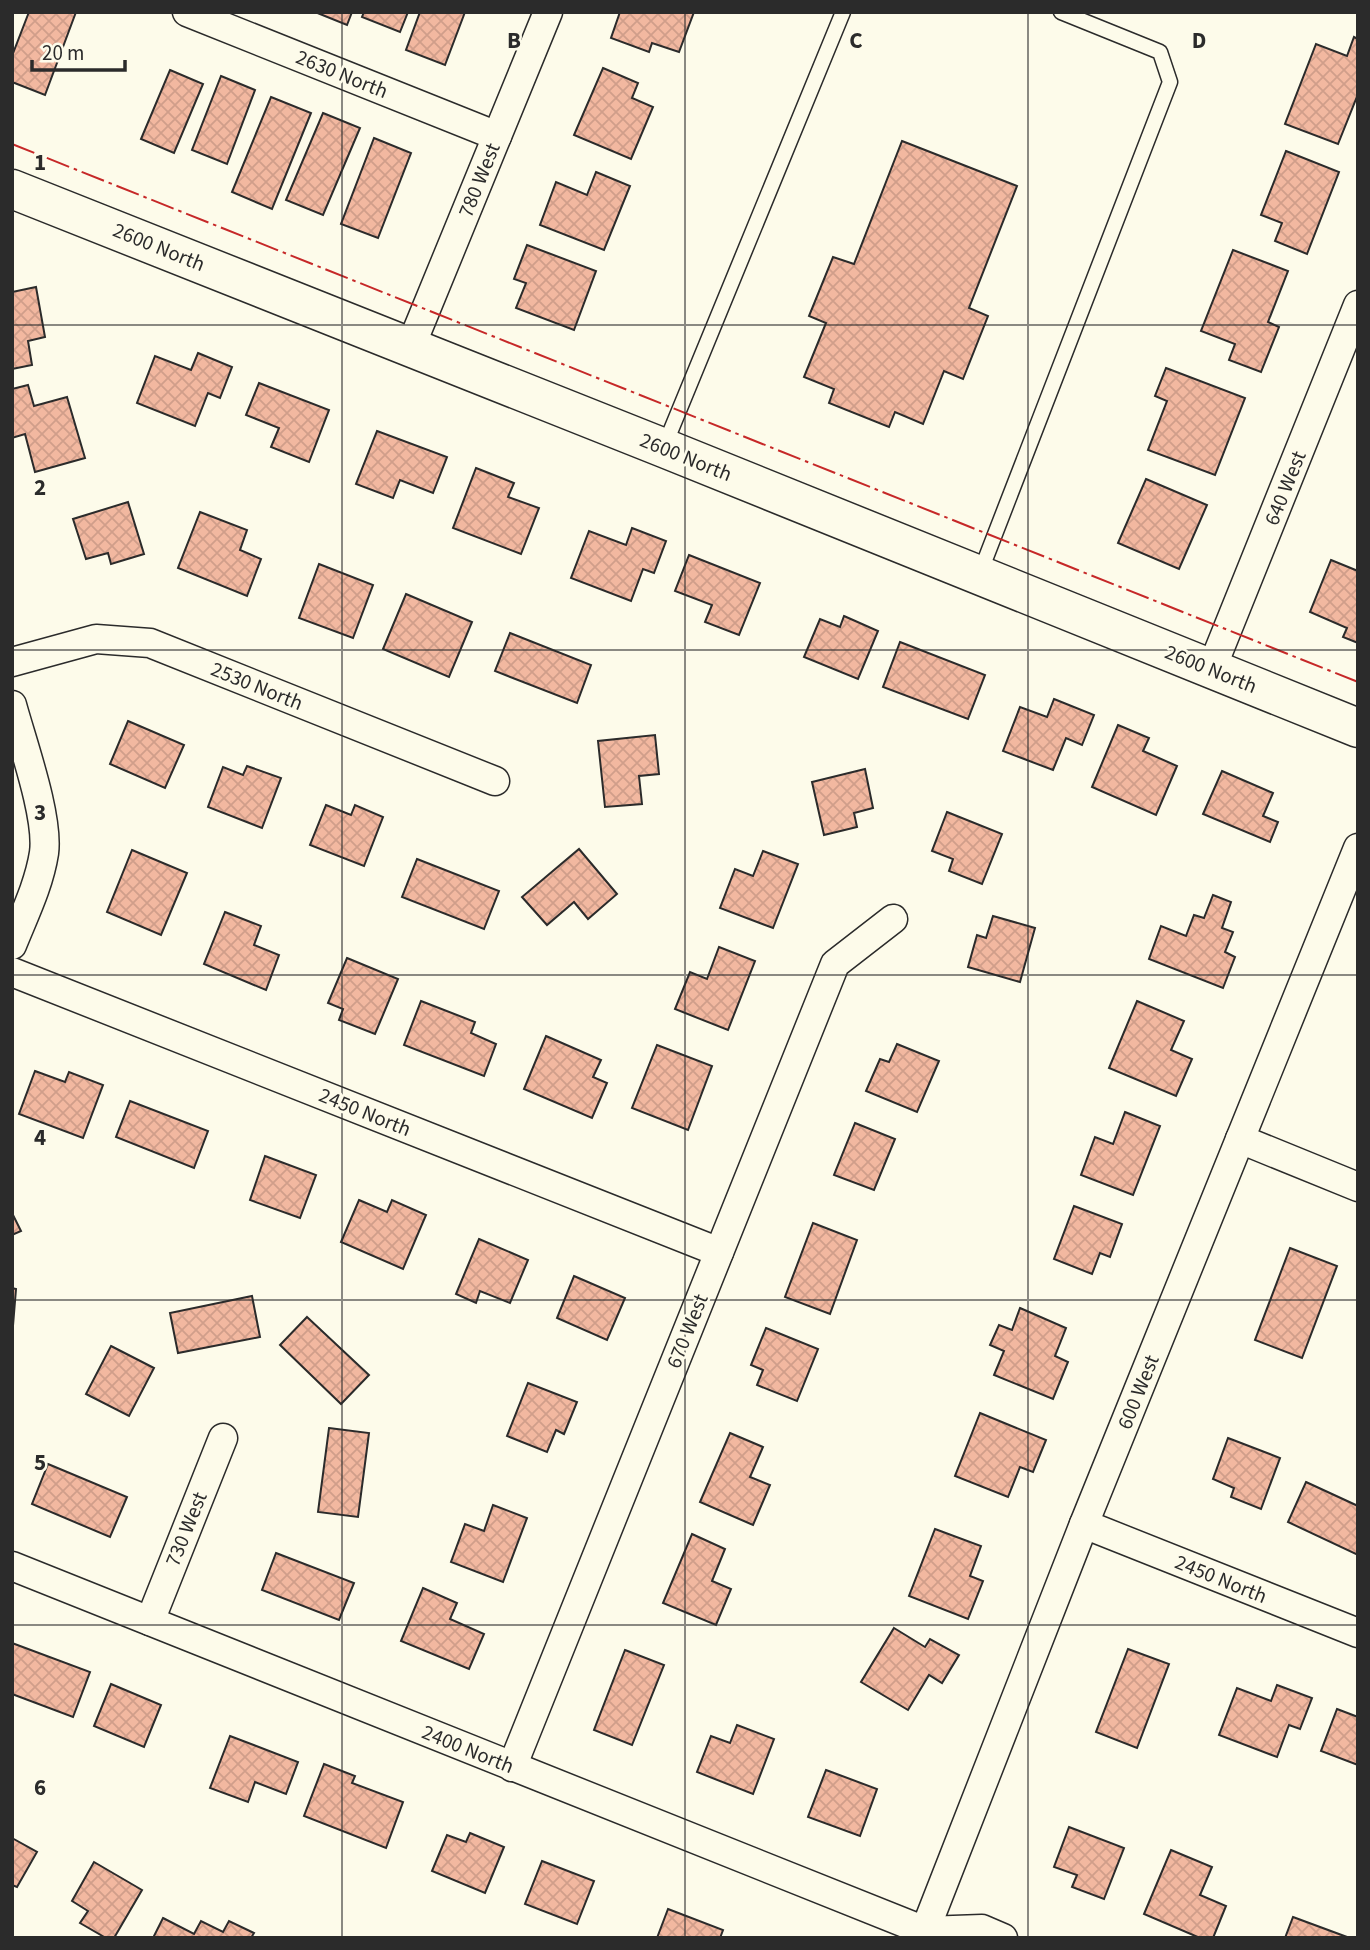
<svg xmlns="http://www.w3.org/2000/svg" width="1370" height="1950" viewBox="0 0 1370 1950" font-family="'Source Sans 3',sans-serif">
  <defs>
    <pattern id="building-cross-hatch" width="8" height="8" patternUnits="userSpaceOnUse" patternTransform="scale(1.75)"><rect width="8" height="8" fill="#f2b8a0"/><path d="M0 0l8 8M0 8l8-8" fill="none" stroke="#d09e8a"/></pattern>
  </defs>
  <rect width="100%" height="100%" fill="#fdfbea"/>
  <g fill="url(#building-cross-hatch)" stroke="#2b2b2b" stroke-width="2">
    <polygon points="29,12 76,12 45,95 12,82 12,56"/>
    <polygon points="315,12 352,12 347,25"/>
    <polygon points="364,12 408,12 400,32 362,17"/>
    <polygon points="420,12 465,12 445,65 406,50"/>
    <polygon points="620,12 694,12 679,52 652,43 649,52 611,38"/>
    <polygon points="1354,37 1358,39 1358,94 1338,144 1285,124 1316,44 1347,56"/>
    <polygon points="603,68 638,83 632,98 653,107 631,159 574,135"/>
    <polygon points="170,70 203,84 174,153 141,139"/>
    <polygon points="221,76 255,90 227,164 192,150"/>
    <polygon points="271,97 311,113 272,209 232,192"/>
    <polygon points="323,113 360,128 323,215 286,200"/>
    <polygon points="374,138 411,153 378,238 341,224"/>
    <polygon points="902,141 1017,186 969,308 988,316 963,379 944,371 923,424 895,412 889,427 829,403 834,389 804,377 826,323 809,316 833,257 854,264"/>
    <polygon points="1286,151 1339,172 1307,254 1275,241 1282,223 1261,215"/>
    <polygon points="596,172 630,186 604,250 540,225 556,182 587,195"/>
    <polygon points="527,245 596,271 574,330 516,308 526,283 514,279"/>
    <polygon points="1233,250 1288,271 1268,322 1279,327 1261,372 1229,360 1235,344 1201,331"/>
    <polygon points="36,287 45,337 28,341 32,365 12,369 12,292"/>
    <polygon points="198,353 232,367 220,398 208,393 195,426 137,403 155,356 191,370"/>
    <polygon points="1166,368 1245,398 1215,475 1148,450 1167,401 1155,396"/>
    <polygon points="259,383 329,410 309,462 271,447 279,428 246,415"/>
    <polygon points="28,385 34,406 67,397 85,458 35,472 25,434 12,438 12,389"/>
    <polygon points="377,431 447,457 433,493 400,480 393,498 356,484"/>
    <polygon points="476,468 514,483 508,497 539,508 521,554 453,528"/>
    <polygon points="1146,479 1207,505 1179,569 1118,543"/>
    <polygon points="128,502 144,554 111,564 108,553 86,559 73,519"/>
    <polygon points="200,512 247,530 240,550 261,559 247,596 178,568"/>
    <polygon points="632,528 666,541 654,573 643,569 631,601 571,578 589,531 626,545"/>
    <polygon points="689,555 760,583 739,635 705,622 712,605 675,591"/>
    <polygon points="1331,560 1358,571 1358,643 1343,637 1347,628 1310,612"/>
    <polygon points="319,564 373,585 353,638 299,618"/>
    <polygon points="406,594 472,622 449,677 383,649"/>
    <polygon points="844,616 878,631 858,679 804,657 820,619 840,627"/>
    <polygon points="510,633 591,665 577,703 495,671"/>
    <polygon points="900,642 985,675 968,719 883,687"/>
    <polygon points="1054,699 1094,715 1082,745 1066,738 1053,770 1003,751 1020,707 1047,717"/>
    <polygon points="128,721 184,745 165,788 110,764"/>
    <polygon points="1118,725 1149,738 1143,751 1177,766 1156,815 1092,787"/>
    <polygon points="655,735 659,774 639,776 642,804 605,807 598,741"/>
    <polygon points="247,766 281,778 262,828 208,807 223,767 243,775"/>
    <polygon points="865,769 873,808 854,813 857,827 824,835 812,782"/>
    <polygon points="1222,771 1273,793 1263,816 1278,822 1270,842 1203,814"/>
    <polygon points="326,805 351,815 355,805 383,817 364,866 310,845"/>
    <polygon points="947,812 1002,834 982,884 949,871 953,859 932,851"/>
    <polygon points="579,849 617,894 588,919 574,902 547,925 522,897"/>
    <polygon points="132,850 187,873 161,935 107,912"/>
    <polygon points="763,851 798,864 773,928 720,908 735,869 753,876"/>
    <polygon points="417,859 499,891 484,929 402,897"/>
    <polygon points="1213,895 1231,902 1222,928 1233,932 1225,952 1235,957 1223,988 1149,959 1161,926 1186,936 1194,915 1204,918"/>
    <polygon points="225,912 261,926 254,945 279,955 266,990 204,964"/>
    <polygon points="993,916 1035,928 1020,982 968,967 977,935 986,938"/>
    <polygon points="719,947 755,961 728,1030 675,1009 690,972 707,979"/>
    <polygon points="347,958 398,979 375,1034 339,1020 343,1009 328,1003"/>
    <polygon points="421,1001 475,1022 471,1033 496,1044 484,1076 404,1045"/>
    <polygon points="1137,1001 1184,1021 1171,1050 1192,1059 1176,1096 1109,1068"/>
    <polygon points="546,1036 601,1060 593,1077 607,1083 592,1118 524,1089"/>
    <polygon points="897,1044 939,1061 917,1112 866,1091 880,1059 889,1062"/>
    <polygon points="657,1045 712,1066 688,1130 632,1108"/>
    <polygon points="35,1071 65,1082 69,1072 103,1085 83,1138 19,1114"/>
    <polygon points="130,1101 208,1131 194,1168 116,1137"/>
    <polygon points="1125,1112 1160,1126 1133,1195 1081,1175 1095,1137 1113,1144"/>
    <polygon points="855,1123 895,1139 874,1190 834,1175"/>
    <polygon points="265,1156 316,1175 300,1218 250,1200"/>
    <polygon points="359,1200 387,1212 392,1200 426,1215 403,1269 341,1242"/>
    <polygon points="1074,1206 1122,1224 1110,1257 1100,1253 1092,1274 1054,1259"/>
    <polygon points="12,1213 21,1231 12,1235"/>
    <polygon points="813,1223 857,1240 830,1314 785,1297"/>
    <polygon points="479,1239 528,1260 510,1303 480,1291 476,1303 456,1294"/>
    <polygon points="1290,1248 1337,1266 1302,1358 1255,1340"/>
    <polygon points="574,1276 625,1298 607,1340 557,1318"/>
    <polygon points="12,1288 16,1289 12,1338"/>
    <polygon points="252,1296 260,1337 178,1353 170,1313"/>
    <polygon points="1020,1308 1066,1328 1055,1356 1068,1362 1053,1399 994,1375 1004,1351 990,1345 999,1325 1012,1330"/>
    <polygon points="307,1317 369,1375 341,1404 280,1345"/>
    <polygon points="766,1328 818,1349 797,1401 757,1385 763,1370 751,1365"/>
    <polygon points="111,1346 154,1368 129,1416 86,1394"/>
    <polygon points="528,1383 577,1402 564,1434 556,1430 547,1452 507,1436"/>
    <polygon points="980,1413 1046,1440 1033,1472 1020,1467 1008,1497 955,1476"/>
    <polygon points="329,1428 369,1433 358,1517 318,1512"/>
    <polygon points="730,1433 763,1447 750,1477 770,1485 753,1525 700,1502"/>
    <polygon points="1228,1438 1280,1458 1261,1509 1231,1497 1234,1488 1213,1479"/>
    <polygon points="48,1464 127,1497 110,1537 32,1504"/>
    <polygon points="1306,1482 1358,1506 1358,1555 1288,1522"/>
    <polygon points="493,1505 527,1518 503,1582 451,1562 465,1524 484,1531"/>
    <polygon points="935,1529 981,1546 970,1576 983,1581 968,1619 909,1596"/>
    <polygon points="692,1534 725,1549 712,1581 731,1589 716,1625 663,1603"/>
    <polygon points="276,1553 354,1583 339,1620 262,1590"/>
    <polygon points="423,1588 457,1603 450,1619 484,1634 469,1669 401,1641"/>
    <polygon points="894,1628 925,1647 930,1639 959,1655 942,1683 929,1675 908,1710 861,1682"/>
    <polygon points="12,1643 90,1672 73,1717 12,1694"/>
    <polygon points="1128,1649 1169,1664 1137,1748 1096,1732"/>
    <polygon points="625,1650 664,1665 632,1745 594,1730"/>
    <polygon points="111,1684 161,1705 144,1747 94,1726"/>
    <polygon points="1277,1685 1312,1698 1300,1729 1289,1725 1277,1757 1219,1735 1237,1688 1271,1701"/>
    <polygon points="1337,1709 1358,1717 1358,1765 1321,1751"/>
    <polygon points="737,1725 774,1739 753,1794 697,1772 711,1736 730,1743"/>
    <polygon points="230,1736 298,1762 286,1794 255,1782 248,1802 210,1788"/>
    <polygon points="324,1764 355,1776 352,1783 403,1802 386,1848 304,1816"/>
    <polygon points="826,1770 877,1789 860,1836 808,1817"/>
    <polygon points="1069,1827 1124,1848 1104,1899 1072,1887 1077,1875 1054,1867"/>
    <polygon points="470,1833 504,1847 485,1893 432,1871 447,1835 466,1842"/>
    <polygon points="12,1838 37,1852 17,1887 12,1885"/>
    <polygon points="1171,1850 1212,1867 1200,1895 1226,1906 1213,1938 1200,1938 1144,1914"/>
    <polygon points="542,1861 594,1881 577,1924 525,1904"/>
    <polygon points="94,1862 142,1890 114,1938 106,1938 80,1923 88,1911 72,1901"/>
    <polygon points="668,1909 723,1930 720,1938 657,1938"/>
    <polygon points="1293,1917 1347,1937 1346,1938 1285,1938"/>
    <polygon points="163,1918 194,1934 201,1921 223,1932 229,1921 254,1933 251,1938 153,1938"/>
  </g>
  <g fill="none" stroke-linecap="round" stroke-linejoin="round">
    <defs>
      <g id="lane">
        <polyline points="664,447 843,12"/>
        <polyline points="980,573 1170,82 1160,52 1061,12"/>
      </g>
      <g id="street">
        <polyline points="187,12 497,136"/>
        <polyline points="410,348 548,12"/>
        <polyline points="12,662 96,639 150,643 495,781"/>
        <polyline points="1211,670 1358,305"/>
        <path d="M 12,705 C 22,742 49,817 44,853 C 39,885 24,915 12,945"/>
        <polyline points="12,972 719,1252"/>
        <polyline points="1240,1139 1358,1187"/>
        <polyline points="1084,1524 1358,1633"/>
        <polyline points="12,1566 925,1931 982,1929 1003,1938"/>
        <polyline points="150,1621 223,1438"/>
        <polyline points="512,1767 835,964 893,919"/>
        <polyline points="922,1938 1084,1524 1358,848"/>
      </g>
      <polyline id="secondary" points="12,189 664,448 1358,728"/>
    </defs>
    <use href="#lane" stroke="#2b2b2b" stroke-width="17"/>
    <use href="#street" stroke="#2b2b2b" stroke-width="31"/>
    <use href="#secondary" stroke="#2b2b2b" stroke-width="41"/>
    <use href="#lane" stroke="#fdfbea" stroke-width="14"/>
    <use href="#street" stroke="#fdfbea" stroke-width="28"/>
    <use href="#secondary" stroke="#fdfbea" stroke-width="38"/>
    <polyline stroke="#c62828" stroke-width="2" stroke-dasharray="24 5 3.5 5" stroke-linecap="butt" points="12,144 1358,682"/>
  </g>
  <path fill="none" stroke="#2b2b2b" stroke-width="2" stroke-opacity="0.55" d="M 342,12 L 342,1938M 685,12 L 685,1938M 1028,12 L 1028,1938M 12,325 L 1358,325M 12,650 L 1358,650M 12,975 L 1358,975M 12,1300 L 1358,1300M 12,1625 L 1358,1625"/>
  <g text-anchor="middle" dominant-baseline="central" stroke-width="5" stroke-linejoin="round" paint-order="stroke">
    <g font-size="21" fill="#2b2b2b" stroke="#fdfbea">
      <text transform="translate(342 74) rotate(22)">2630 North</text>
      <text transform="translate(479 180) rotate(-68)">780 West</text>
      <text transform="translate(159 247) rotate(22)">2600 North</text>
      <text transform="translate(686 457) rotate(22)">2600 North</text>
      <text transform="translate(1285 488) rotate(-68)">640 West</text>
      <text transform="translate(1211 669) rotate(22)">2600 North</text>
      <text transform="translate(257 686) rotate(22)">2530 North</text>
      <text transform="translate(365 1112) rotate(22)">2450 North</text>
      <text transform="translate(687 1331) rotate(-68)">670 West</text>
      <text transform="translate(1138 1392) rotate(-68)">600 West</text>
      <text transform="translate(186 1529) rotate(-68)">730 West</text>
      <text transform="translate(1221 1579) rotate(22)">2450 North</text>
      <text transform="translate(468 1749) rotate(22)">2400 North</text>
    </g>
  </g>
  <g font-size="23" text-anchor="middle" font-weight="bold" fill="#2b2b2b" stroke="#fdfbea" stroke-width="5" stroke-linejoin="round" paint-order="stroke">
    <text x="514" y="48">B</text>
    <text x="856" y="48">C</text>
    <text x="1199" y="48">D</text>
    <text x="40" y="170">1</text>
    <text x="40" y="495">2</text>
    <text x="40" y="820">3</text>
    <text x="40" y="1145">4</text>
    <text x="40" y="1470">5</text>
    <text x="40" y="1795">6</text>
  </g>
  <rect width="1370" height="1950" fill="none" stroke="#2b2b2b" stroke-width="28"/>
  <path d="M32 60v10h93v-10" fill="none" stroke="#2b2b2b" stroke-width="3.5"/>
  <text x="42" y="60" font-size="21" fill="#2b2b2b" stroke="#fdfbea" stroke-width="5" paint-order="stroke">20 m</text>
</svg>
